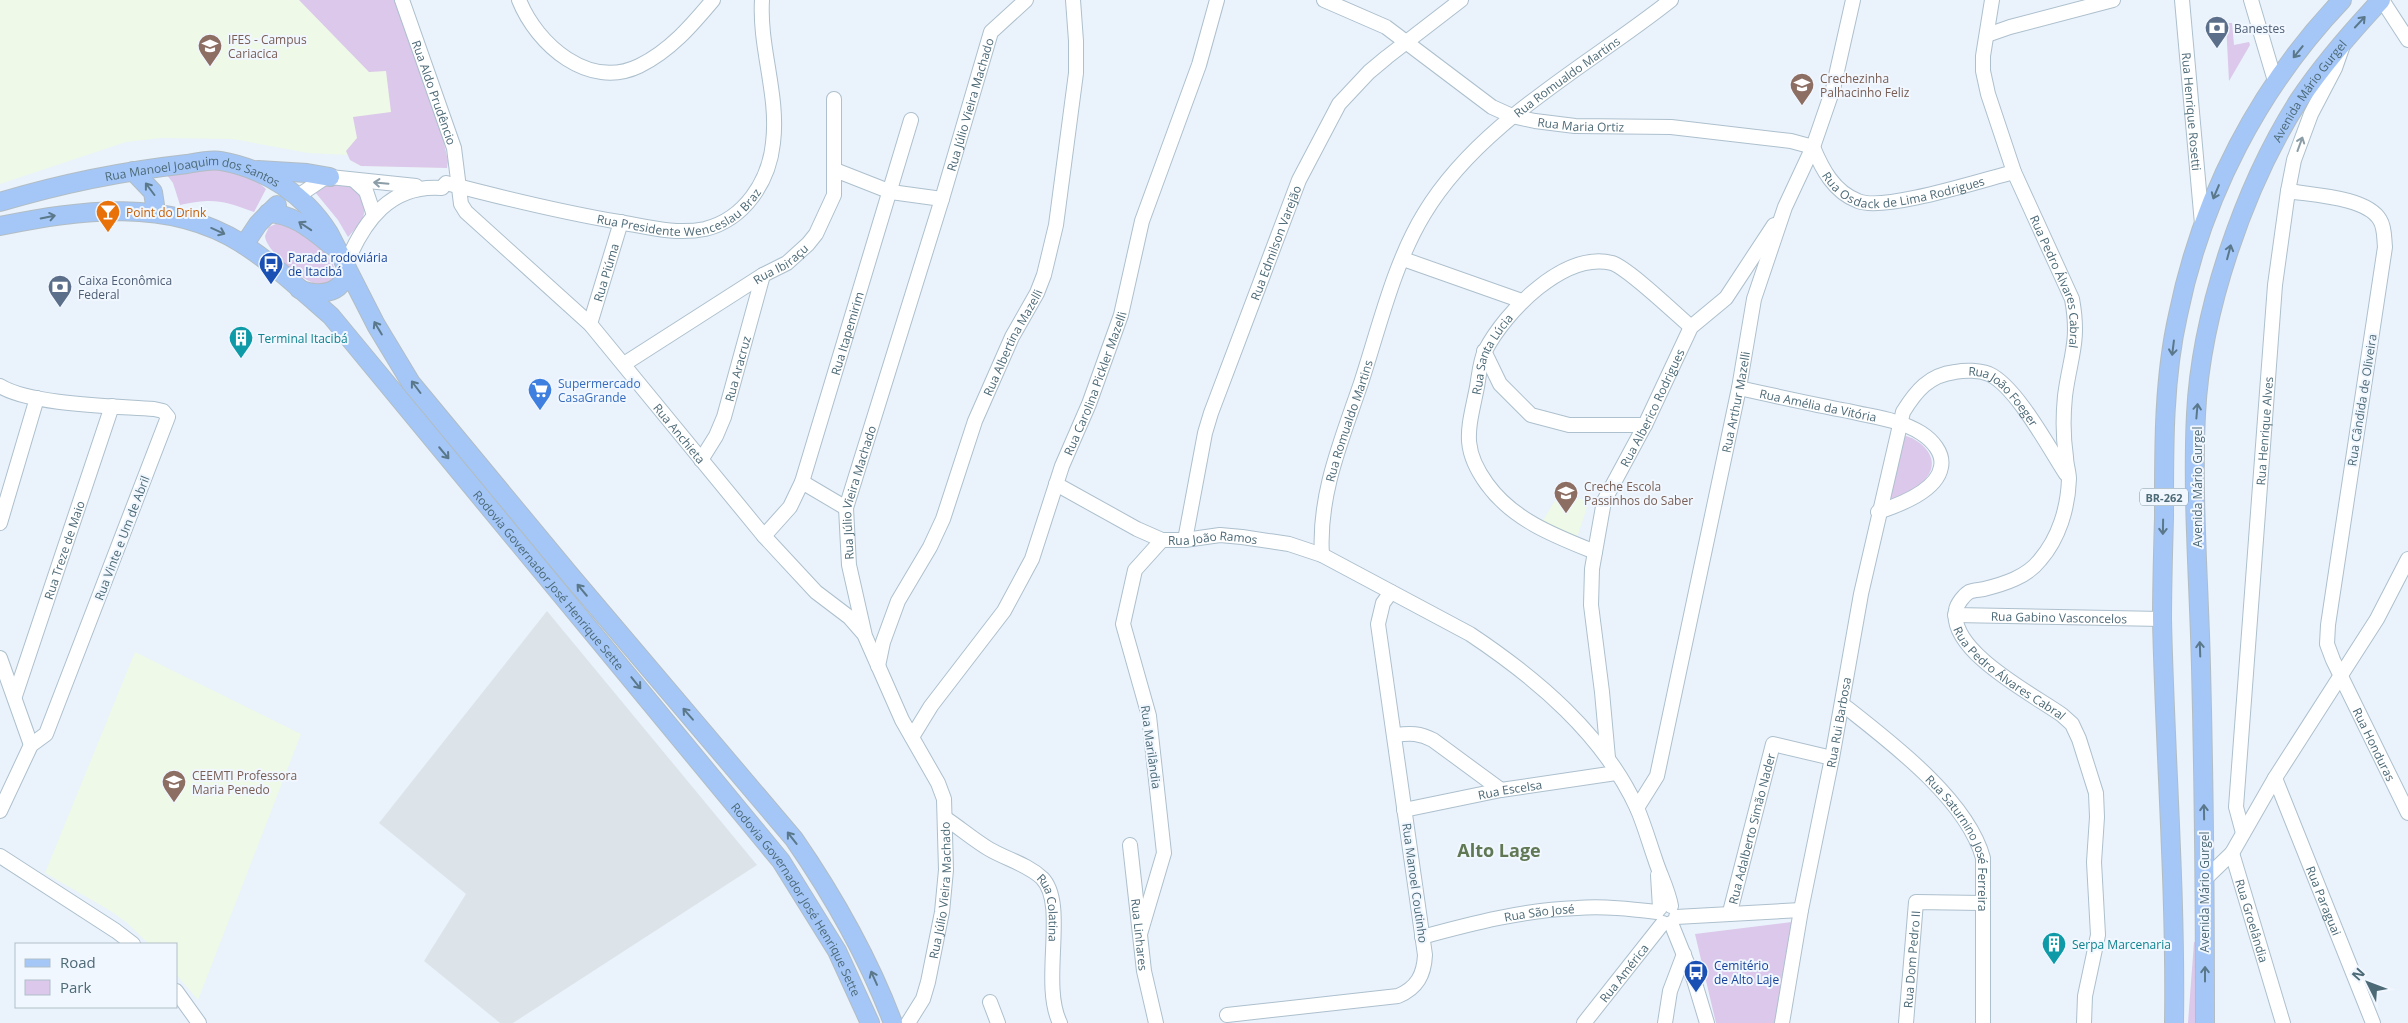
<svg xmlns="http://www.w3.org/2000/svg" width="2408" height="1023" viewBox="0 0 2408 1023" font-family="'Open Sans',sans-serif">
  <rect width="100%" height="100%" fill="#eaf2fc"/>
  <polygon fill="#dde4e9" points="547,611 757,865 513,1023 500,1023 424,961 466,894 379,823"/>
  <g fill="#eef9e7">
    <polygon points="0,0 397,0 448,161 447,168 361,166 355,163 348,155 308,153 233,139 162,138 126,142 0,184"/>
    <polygon points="1559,494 1589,501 1577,538 1542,522"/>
    <polygon points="135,652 301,734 198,1000 176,974 176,944 149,944 126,922 109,910 45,873"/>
  </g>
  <g fill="#dbc8ea">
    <polygon points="299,0 397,0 442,134 448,161 447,168 361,166 350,160 346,151 357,138 353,117 391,112 386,71 369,72"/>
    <polygon points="2226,23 2232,23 2234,45 2249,42 2250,45 2229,81"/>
    <path d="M 216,169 C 235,172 252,176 266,189 L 254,212 C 222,200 213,198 180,205 L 173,183 L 167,175 Z"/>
    <polygon points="333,182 357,186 366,206 362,221 348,237 338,220 315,192"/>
    <path d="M 278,223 C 296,225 365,274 320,286 C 305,282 266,252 265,236 L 269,227 Z"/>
    <path d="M 1902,435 C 1920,438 1942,458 1927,477 C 1918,490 1901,496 1887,501 Z"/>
    <polygon points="1792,922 1775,1023 1716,1023 1695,934"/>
    <polygon points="2203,941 2199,1023 2188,1023 2194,942"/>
  </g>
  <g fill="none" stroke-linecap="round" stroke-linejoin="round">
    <defs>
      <g id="minor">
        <path id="s1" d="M 402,0 L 454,148 L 461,204 L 466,212 L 590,324 L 764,536 L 816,592 L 849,617 L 863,633"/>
        <path d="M 519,0 C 537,45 589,90 639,66 C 670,51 692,25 713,0"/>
        <path id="s2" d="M 1324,0 L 1386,27 L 1492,107 L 1512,116 L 1535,121 L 1575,126 L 1671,127 L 1791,141 L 1813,147"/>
        <path id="s3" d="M 1992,0 L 1983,56 L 1983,71 L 1988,94 L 2014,172 L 2072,299 C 2080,342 2070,357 2065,396 C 2063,416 2063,437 2066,457 C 2066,464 2069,472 2069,479 C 2068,508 2059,538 2040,560 C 2027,577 2004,584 1984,589 C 1980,590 1973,590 1969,592 C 1964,595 1957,604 1956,610 C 1948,651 2034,695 2062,715 L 2072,724 L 2079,739 L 2096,793 L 2097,817 L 2094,862 L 2098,935 L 2085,996 L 2084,1023"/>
        <path id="s4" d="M 2182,0 L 2202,224"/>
        <polyline points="2251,0 2275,81"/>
        <polyline points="2382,0 2408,40"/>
        <polyline points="1987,35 2010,27 2113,0"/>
        <path id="s5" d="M 1813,147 C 1822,169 1834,192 1858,201 C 1884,212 1982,180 2014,172"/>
        <polyline points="835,170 891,192 942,199"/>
        <polyline points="354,180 366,191 374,215"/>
        <path id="s6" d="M 2288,191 C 2312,195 2367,197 2380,220 C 2385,228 2384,239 2385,247 L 2328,625 L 2327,644 L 2333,660 L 2408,813"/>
        <polyline points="298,196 323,179 330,177 416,186"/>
        <polyline points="1403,259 1522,301"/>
        <path id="s7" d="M 346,264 C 364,221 390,184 442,188 L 446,183 C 503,198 561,212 619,222 C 648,227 676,235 705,229 C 745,219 769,181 773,143 C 779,95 759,48 762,0"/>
        <path id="s8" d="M 590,324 L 621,222"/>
        <polyline points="1484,351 1500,384 1531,415 1569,425 1645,425"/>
        <path id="s9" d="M 624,364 L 763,275 L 787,263 L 808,244 L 816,234 L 834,195 L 834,99"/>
        <path d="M 0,386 C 31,405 115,406 154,409 L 163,411 L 168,417 L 46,734 L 31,745 L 0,811"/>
        <path id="s10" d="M 1739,388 C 1775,396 1811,404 1848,411 C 1872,417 1899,419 1921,433 C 1932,440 1944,453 1941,467 C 1937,491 1899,505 1878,512"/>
        <path id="s11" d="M 701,460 L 716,436 L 724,417 L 763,275"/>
        <polyline points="802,482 846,508"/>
        <path id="s12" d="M 1056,484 L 1137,529 L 1162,540 L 1185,540 L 1220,535 L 1242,537 L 1289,544 L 1322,555 L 1470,634 C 1536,678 1603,734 1637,808 C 1644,824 1649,842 1655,859 C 1660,875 1668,889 1671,906"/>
        <polyline points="0,523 37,398"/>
        <path id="s13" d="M 764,536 L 790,507 L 802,482 L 911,120"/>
        <path id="s14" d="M 1185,540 L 1205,433 L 1211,413 L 1299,180 L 1339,104 L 1369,72 L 1387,57 L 1461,0"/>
        <path id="s15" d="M 1595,552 C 1555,536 1513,520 1487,484 C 1460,447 1469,428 1477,387 C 1479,376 1480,361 1485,351 C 1505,312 1564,251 1612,263 C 1628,268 1676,314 1691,327"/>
        <path id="s16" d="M 1322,555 C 1318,495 1342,439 1361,383 C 1379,328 1394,263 1424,214 C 1479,122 1588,66 1671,0"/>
        <path id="s17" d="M 1955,615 L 2162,619"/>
        <polyline points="0,658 31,745"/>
        <path id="s18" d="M 878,666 L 883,642 L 898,601 L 930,547 L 943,519 L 975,421 L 1012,337 L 1037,293 L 1044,275 L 1056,225 L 1076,73 L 1076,41 L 1073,0"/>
        <path id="s19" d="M 15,696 L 112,406"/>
        <path id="s20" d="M 1842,704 C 1889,741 1967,799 1983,858 L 1983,1023"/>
        <path d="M 1396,735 C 1410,733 1420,733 1433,740 L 1501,790"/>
        <path id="s21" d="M 912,737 L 931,706 L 1004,611 L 1032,559 L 1062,466 L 1089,404 L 1121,315 L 1142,221 L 1199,65 L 1217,0"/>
        <path id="s22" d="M 1608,758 L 1602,692 L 1591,605 L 1592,569 L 1604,501 L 1645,425 L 1691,327 L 1726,298 L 1774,225"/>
        <path id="s23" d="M 2275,778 L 2373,1023"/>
        <path id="s24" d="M 1637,808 L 1657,776 L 1739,388 L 1754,299 L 1785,207 L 1813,147 L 1833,89 L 1853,0"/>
        <path id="s25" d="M 1404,810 L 1501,790 L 1616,773"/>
        <path id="s26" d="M 945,818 C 960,828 974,840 989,849 C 1006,859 1027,864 1042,878 C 1068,904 1040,983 1060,1023"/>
        <path id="s27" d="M 2243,833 L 2236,807 L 2275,285 L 2288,191 L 2294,160 L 2311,114 L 2335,68 L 2342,48"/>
        <path id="s28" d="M 1130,845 L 1144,971 L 1156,1023"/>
        <polyline points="2232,853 2275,778 2377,619 2408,559"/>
        <polyline points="0,856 116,931 133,944"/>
        <polyline points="1658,875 1660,908"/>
        <path id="s29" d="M 2205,879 L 2232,853 L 2283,1023"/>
        <path id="s30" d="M 1730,912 L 1773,744 L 1832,758"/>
        <polyline points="1676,917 1801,910"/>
        <polyline points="1671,923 1694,980 1707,1023"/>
        <polyline points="1140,934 1164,853 1149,716 1123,624 1135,570 1162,540"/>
        <path id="s31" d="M 1422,937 C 1473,923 1524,910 1577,908 C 1604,906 1631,909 1657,912"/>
        <polyline points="176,991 199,1023"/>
        <polyline points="990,1002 998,1023"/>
        <path d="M 1227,1015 L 1398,996 C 1417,988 1424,975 1425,955 L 1378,624 L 1383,603 L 1391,592"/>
        <path id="s32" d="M 908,1023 L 923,999 L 928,982 L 942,912 L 946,870 L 944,799 L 938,783 L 902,720 L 865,636 L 849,565 L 846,508 L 942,199 L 991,32 L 1026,0"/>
        <path id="s33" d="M 1584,1023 L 1663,923"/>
        <polyline points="1665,1023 1670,991 1684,954"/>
        <path id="s34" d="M 1782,1023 L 1801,910 L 1832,758 L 1861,594 L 1903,412 C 1916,391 1929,375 1955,372 C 1965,370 1979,370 1989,374 C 2016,386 2049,448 2066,474"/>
        <path id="s35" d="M 1906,1023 L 1916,902 L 1982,903"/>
      </g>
      <g id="major">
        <polyline points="258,170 307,173 330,177"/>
        <polyline points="133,171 153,192 156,212"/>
        <path id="s36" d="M 0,202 C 60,184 124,171 187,164 C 198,162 211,159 221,161 C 266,169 305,195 329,233 L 376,325 L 411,383 L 570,575 L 794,839 C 834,897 868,957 893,1023"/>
        <path d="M 268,213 C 294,214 312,230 332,246"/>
        <path id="s37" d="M 0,226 C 81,210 167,197 241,243 C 274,264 302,291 331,316 L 781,861 L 837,951 L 870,1023"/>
        <polyline points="244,245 258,224 277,205"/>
        <path d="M 299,289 C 320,298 349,293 346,264"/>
        <path d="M 2174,1023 C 2176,889 2165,754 2162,620 C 2162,586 2163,552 2164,518 C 2164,451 2163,381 2178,315 C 2202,197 2259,87 2342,0"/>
        <path id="s38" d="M 2205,1023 C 2205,904 2204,786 2201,667 C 2199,583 2192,498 2196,414 C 2201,312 2244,186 2299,100 C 2323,64 2352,31 2381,0"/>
      </g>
    </defs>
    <use href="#minor" stroke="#adc0cd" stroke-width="16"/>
    <use href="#major" stroke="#b1bdc3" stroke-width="20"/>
    <use href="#minor" stroke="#fff" stroke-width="14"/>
    <use href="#major" stroke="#a5c7f8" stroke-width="18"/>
  </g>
  <defs><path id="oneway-shaft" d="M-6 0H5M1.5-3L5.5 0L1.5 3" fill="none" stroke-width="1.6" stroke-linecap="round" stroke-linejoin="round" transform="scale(1.25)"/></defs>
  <g stroke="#5a788a">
    <use href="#oneway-shaft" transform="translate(2360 22) rotate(-47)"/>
    <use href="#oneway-shaft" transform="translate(2298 52) rotate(129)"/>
    <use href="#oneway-shaft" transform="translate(150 189) rotate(-127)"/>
    <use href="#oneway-shaft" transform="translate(2216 192) rotate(113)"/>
    <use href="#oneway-shaft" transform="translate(48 217) rotate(-11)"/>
    <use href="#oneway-shaft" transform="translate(305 226) rotate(-146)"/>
    <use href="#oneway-shaft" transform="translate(218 231) rotate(24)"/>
    <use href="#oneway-shaft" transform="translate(2229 252) rotate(-75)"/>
    <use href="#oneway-shaft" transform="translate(378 328) rotate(-121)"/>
    <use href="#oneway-shaft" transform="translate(2173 348) rotate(97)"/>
    <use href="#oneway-shaft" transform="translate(416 387) rotate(-127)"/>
    <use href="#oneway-shaft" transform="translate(2197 411) rotate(-85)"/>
    <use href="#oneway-shaft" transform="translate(444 453) rotate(50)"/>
    <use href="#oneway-shaft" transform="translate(2163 527) rotate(91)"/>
    <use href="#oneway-shaft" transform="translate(582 590) rotate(-130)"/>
    <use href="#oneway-shaft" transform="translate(2200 649) rotate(-92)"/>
    <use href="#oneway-shaft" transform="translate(636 683) rotate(51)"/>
    <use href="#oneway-shaft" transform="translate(688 714) rotate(-131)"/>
    <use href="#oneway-shaft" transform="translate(2204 812) rotate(-91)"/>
    <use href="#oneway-shaft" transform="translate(792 838) rotate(-128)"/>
    <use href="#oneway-shaft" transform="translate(2205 974) rotate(-90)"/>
    <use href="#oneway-shaft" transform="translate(874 978) rotate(-114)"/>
  </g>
  <g stroke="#8b9ea7">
    <use href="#oneway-shaft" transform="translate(2300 144) rotate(-70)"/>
    <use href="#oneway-shaft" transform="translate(381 183) rotate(-175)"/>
  </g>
  <defs>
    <symbol id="bank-pin" viewBox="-11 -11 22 30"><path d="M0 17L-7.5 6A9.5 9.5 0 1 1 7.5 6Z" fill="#5c6f8a" stroke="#f1f7ff"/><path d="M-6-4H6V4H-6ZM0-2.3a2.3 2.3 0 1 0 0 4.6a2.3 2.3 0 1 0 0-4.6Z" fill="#fff"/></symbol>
    <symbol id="university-pin" viewBox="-11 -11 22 30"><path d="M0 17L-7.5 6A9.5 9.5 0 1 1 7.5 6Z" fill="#8d6e63" stroke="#f1f7ff"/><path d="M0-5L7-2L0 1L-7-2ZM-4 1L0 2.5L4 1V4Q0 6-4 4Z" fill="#fff"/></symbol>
    <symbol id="school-pin" viewBox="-11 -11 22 30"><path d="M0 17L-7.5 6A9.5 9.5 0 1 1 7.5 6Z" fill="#8d6e63" stroke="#f1f7ff"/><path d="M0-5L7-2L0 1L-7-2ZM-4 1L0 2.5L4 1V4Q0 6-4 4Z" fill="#fff"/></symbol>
    <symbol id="bar-pin" viewBox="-11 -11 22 30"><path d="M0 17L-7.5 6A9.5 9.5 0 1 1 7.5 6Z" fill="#e8710a" stroke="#f1f7ff"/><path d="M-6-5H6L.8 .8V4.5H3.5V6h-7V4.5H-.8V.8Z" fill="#fff"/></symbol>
    <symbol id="bus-pin" viewBox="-11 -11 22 30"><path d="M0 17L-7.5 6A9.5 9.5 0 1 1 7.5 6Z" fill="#1a4fb4" stroke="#f1f7ff"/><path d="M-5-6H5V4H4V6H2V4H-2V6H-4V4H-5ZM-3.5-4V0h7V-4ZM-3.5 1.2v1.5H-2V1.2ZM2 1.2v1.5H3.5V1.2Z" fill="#fff"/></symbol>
    <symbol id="building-pin" viewBox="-11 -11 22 30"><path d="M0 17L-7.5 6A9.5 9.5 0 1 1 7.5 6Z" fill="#0f9aa8" stroke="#f1f7ff"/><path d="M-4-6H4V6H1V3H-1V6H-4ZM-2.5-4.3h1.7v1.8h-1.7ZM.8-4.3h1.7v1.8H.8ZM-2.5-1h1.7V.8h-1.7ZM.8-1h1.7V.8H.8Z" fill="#fff"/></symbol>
    <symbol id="supermarket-pin" viewBox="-11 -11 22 30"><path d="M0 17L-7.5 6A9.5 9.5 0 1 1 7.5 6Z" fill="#3f7fe0" stroke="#f1f7ff"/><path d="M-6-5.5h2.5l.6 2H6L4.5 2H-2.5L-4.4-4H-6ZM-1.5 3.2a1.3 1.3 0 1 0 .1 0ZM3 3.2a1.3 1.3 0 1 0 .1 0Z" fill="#fff"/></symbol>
  </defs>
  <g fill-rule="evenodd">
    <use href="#bank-pin" x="2203" y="14" width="28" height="38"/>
    <use href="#university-pin" x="196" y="32" width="28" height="38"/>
    <use href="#school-pin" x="1788" y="71" width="28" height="38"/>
    <use href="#bar-pin" x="94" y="198" width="28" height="38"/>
    <use href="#bus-pin" x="257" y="250" width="28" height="38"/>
    <use href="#bank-pin" x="46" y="273" width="28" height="38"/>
    <use href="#building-pin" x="227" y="324" width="28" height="38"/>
    <use href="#supermarket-pin" x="526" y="376" width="28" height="38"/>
    <use href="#school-pin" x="1552" y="479" width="28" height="38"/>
    <use href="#school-pin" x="160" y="768" width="28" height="38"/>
    <use href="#building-pin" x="2040" y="930" width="28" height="38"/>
    <use href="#bus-pin" x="1682" y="958" width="28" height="38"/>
  </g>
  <g text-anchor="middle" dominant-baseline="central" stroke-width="4" stroke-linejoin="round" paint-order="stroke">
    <rect fill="#f1f7ff" stroke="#7e94a0" stroke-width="1" x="2140" y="488.5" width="48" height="17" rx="4"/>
    <g font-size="11" font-weight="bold" fill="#4d6a77">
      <text x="2164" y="497">BR-262</text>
    </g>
    <g font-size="12" fill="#4e5e75" stroke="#f1f7ff" text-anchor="start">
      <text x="2234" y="28">Banestes</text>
      <text x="78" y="280">Caixa Econômica<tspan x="78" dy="14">Federal</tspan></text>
    </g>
    <g font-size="12" fill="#785e54" stroke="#f1f7ff" text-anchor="start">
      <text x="228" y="39">IFES - Campus<tspan x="228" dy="14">Cariacica</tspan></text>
      <text x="1820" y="78">Crechezinha<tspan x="1820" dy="14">Palhacinho Feliz</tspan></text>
      <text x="1584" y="486">Creche Escola<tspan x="1584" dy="14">Passinhos do Saber</tspan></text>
      <text x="192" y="775">CEEMTI Professora<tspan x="192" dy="14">Maria Penedo</tspan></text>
    </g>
    <g font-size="12" fill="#4d6a77" stroke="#f1f7ff">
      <text stroke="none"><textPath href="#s16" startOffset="558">Rua Romualdo Martins</textPath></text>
      <text stroke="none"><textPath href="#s38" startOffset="956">Avenida Mário Gurgel</textPath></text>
      <text stroke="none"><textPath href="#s1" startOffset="98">Rua Aldo Prudêncio</textPath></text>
      <text stroke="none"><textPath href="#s32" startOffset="964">Rua Júlio Vieira Machado</textPath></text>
      <text stroke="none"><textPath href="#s4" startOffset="112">Rua Henrique Rosetti</textPath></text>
      <text stroke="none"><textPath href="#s2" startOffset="292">Rua Maria Ortiz</textPath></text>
      <text stroke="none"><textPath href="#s5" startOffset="115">Rua Osdack de Lima Rodrigues</textPath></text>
      <text stroke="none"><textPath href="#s36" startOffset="198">Rua Manoel Joaquim dos Santos</textPath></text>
      <text stroke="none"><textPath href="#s7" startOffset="382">Rua Presidente Wenceslau Braz</textPath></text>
      <text stroke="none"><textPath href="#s14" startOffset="312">Rua Edmilson Varejão</textPath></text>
      <text stroke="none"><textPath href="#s9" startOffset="186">Rua Ibiraçu</textPath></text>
      <text stroke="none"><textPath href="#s8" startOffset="54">Rua Piúma</textPath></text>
      <text stroke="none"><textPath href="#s3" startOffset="296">Rua Pedro Álvares Cabral</textPath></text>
      <text stroke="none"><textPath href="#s13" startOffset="222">Rua Itapemirim</textPath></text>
      <text stroke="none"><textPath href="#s18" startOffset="352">Rua Albertina Mazelli</textPath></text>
      <text stroke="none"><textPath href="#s15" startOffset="268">Rua Santa Lúcia</textPath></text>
      <text stroke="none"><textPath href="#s11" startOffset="99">Rua Aracruz</textPath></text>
      <text stroke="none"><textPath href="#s21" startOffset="402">Rua Carolina Pickler Mazelli</textPath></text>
      <text stroke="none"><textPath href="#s34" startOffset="750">Rua João Foeger</textPath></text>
      <text transform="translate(2362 400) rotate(-81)">Rua Cândida de Oliveira</text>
      <text stroke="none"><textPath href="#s24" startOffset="420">Rua Arthur Mazelli</textPath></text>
      <text stroke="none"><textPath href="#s10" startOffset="81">Rua Amélia da Vitória</textPath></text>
      <text stroke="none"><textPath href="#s22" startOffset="364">Rua Alberico Rodrigues</textPath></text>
      <text stroke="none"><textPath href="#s16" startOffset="138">Rua Romualdo Martins</textPath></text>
      <text stroke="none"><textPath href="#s27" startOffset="404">Rua Henrique Alves</textPath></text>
      <text stroke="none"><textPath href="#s1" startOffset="531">Rua Anchieta</textPath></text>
      <text transform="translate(2197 487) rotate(-90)">Avenida Mário Gurgel</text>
      <text stroke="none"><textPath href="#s32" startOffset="559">Rua Júlio Vieira Machado</textPath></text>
      <text transform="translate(122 538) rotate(-69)">Rua Vinte e Um de Abril</text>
      <text stroke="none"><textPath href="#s12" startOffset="171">Rua João Ramos</textPath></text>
      <text stroke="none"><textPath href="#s19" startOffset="154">Rua Treze de Maio</textPath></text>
      <text stroke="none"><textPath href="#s37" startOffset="706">Rodovia Governador José Henrique Sette</textPath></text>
      <text stroke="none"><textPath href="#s17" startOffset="104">Rua Gabino Vasconcelos</textPath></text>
      <text stroke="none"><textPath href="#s3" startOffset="776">Rua Pedro Álvares Cabral</textPath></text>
      <text stroke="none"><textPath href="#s34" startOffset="306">Rua Rui Barbosa</textPath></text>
      <text stroke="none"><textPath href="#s6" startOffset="639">Rua Honduras</textPath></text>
      <text transform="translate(1151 747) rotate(82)">Rua Marilândia</text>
      <text stroke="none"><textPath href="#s25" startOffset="108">Rua Escelsa</textPath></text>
      <text stroke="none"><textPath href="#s30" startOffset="86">Rua Adalberto Simão Nader</textPath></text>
      <text stroke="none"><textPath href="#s20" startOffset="189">Rua Saturnino José Ferreira</textPath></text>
      <text transform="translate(1415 883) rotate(82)">Rua Manoel Coutinho</text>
      <text stroke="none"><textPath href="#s32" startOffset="139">Rua Júlio Vieira Machado</textPath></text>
      <text transform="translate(2204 892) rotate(-90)">Avenida Mário Gurgel</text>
      <text stroke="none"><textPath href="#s37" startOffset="1111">Rodovia Governador José Henrique Sette</textPath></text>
      <text stroke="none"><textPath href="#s23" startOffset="132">Rua Paraguai</textPath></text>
      <text stroke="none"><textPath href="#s26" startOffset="146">Rua Colatina</textPath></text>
      <text stroke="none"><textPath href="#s31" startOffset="120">Rua São José</textPath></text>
      <text stroke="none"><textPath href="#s29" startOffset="108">Rua Groelândia</textPath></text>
      <text stroke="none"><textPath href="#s28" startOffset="90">Rua Linhares</textPath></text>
      <text stroke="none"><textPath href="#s35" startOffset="64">Rua Dom Pedro II</textPath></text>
      <text stroke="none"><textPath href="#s33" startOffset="64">Rua América</textPath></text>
    </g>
    <g font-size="12" fill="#c56008" stroke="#f1f7ff" text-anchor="start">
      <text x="126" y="212">Point do Drink</text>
    </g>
    <g font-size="12" fill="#164399" stroke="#f1f7ff" text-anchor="start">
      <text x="288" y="257">Parada rodoviária<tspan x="288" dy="14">de Itacibá</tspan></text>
      <text x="1714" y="965">Cemitério<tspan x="1714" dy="14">de Alto Laje</tspan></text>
    </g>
    <g font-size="12" fill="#0d838f" stroke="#f1f7ff" text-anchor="start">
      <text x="258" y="338">Terminal Itacibá</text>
      <text x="2072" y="944">Serpa Marcenaria</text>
    </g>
    <g font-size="12" fill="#366cbe" stroke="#f1f7ff" text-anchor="start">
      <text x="558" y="383">Supermercado<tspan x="558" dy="14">CasaGrande</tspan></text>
    </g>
    <g font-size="18" font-weight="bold" fill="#617854" stroke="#f1f7ff">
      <text x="1499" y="850">Alto Lage</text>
    </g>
  </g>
  <rect x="15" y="943" width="162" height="65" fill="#f1f7ff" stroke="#afbfc9"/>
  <rect x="25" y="959" width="25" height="8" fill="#a5c7f8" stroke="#afbfc9"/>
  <text x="60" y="968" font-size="15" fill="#4d6a77">Road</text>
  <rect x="25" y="980" width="25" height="15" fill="#dbc8ea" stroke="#afbfc9"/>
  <text x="60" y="993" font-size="15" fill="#4d6a77">Park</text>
  <g transform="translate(2368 983) rotate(312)" stroke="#f1f7ff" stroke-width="4" paint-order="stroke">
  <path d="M0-4L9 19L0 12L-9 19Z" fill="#4d6a77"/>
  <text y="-8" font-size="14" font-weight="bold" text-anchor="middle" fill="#4d6a77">N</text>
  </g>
</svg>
